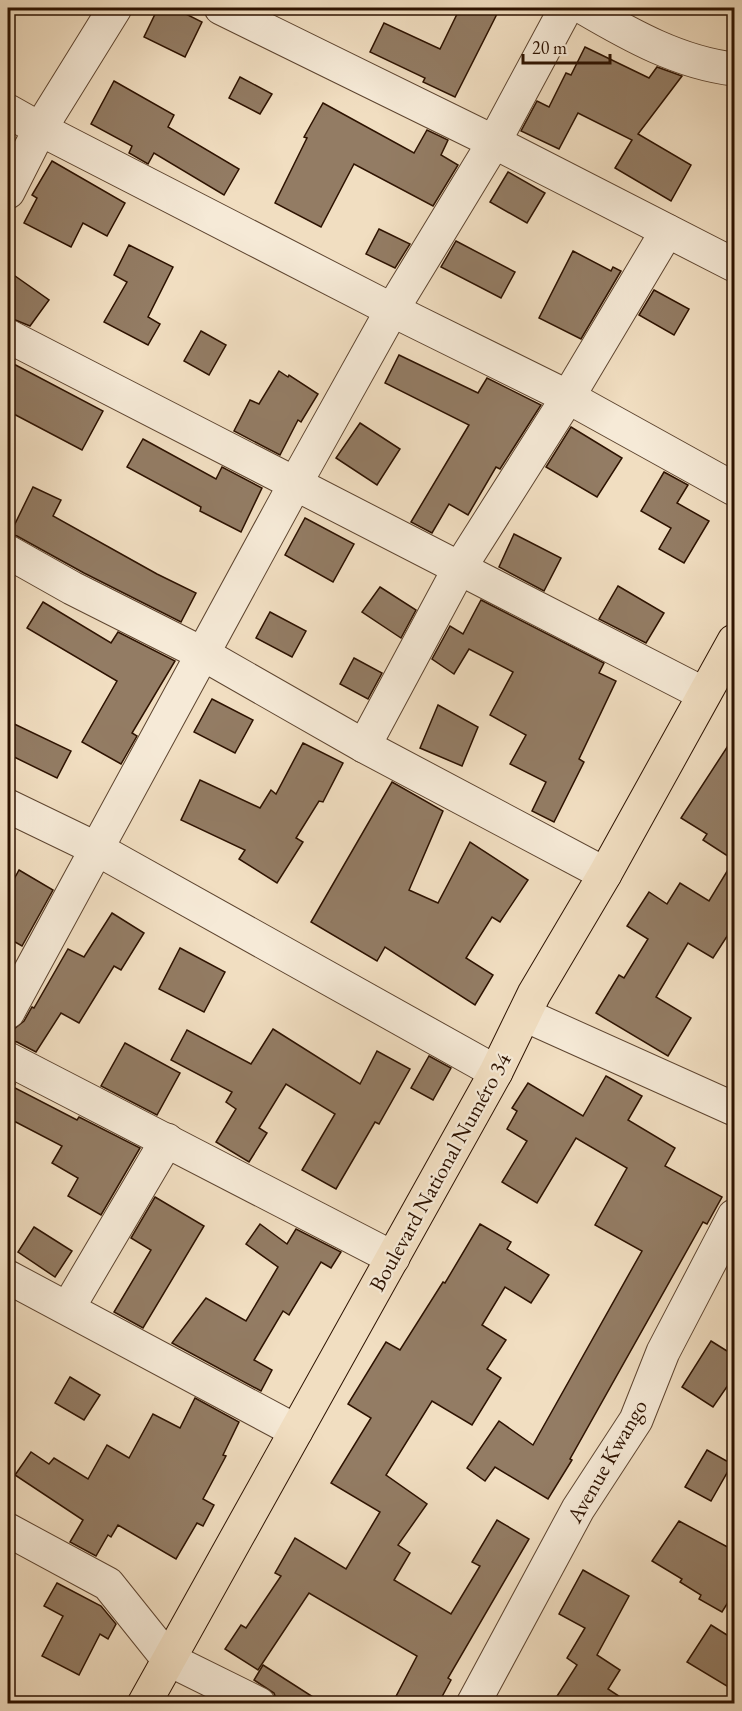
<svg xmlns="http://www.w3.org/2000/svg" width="742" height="1711" viewBox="0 0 742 1711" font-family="'EB Garamond',serif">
  <rect width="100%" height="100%" fill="#f1dec1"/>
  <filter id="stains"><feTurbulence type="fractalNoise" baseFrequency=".00333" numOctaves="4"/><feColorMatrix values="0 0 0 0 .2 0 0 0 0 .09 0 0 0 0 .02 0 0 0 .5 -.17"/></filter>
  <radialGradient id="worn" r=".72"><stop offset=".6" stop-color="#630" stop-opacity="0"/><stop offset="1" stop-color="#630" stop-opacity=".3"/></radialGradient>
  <g fill="#937c64" stroke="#2d1200" stroke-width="1.5">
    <polygon points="158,8 174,8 202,22 185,57 144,37"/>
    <polygon points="460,8 500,8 455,97 423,82 425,78 370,52 384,23 440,49"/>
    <polygon points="585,47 649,78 657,67 682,76 638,134 691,165 671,201 615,168 632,140 578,113 559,149 521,131 537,101 549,107 566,73 571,75"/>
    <polygon points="240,77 272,94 260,114 229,98"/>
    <polygon points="114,81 174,115 168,127 239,169 224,195 154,153 148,164 129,153 132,146 91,124"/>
    <polygon points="323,103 414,153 427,130 448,140 441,155 458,165 433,206 354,164 321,227 275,203 307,138 304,137"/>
    <polygon points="52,161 125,203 107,236 83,223 71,247 24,223 37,198 32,195"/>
    <polygon points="508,172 545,193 527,223 490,202"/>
    <polygon points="379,229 410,244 395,268 366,254"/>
    <polygon points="456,241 515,272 501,298 441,267"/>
    <polygon points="129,245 173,267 148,317 160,324 148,345 104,322 127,282 114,275"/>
    <polygon points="573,251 611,271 613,267 621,271 581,339 539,318"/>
    <polygon points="8,271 49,300 30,326 8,317"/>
    <polygon points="654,290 689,309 674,335 639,315"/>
    <polygon points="201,331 226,345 209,375 184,361"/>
    <polygon points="399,355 478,393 487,378 541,405 500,469 496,467 468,515 449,504 432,533 411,522 469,425 385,383"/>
    <polygon points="8,361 103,411 82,450 8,411"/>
    <polygon points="279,371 288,377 289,375 318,394 301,422 298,420 280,455 234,431 250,400 259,404"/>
    <polygon points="360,423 400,449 377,485 336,458"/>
    <polygon points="571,427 622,458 597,497 546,467"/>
    <polygon points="143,439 216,479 222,467 262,488 241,532 200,511 201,507 127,467"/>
    <polygon points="664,472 688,485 677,503 709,521 684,563 659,549 671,528 641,511"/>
    <polygon points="33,487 61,500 53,516 157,574 196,593 181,622 84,573 17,536 10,534"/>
    <polygon points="305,518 354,544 333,582 285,555"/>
    <polygon points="514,534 561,558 544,591 499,567"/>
    <polygon points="618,586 664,613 646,643 599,619"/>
    <polygon points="380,587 416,610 401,638 362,612"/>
    <polygon points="481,600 604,663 599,673 616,681 579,759 584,762 554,822 532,811 546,782 510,764 526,735 490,715 513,672 469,649 454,674 432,659 450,626 463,634"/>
    <polygon points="43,602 111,643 118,632 175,661 132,733 137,736 121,764 82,742 117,681 27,628"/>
    <polygon points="270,612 306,631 292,657 256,638"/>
    <polygon points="354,658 382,673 368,699 340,684"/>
    <polygon points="212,699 253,720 235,753 194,732"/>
    <polygon points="438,705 478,727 462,766 420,748"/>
    <polygon points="8,721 71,751 57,778 8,754"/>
    <polygon points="735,735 735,924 713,958 688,943 656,997 691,1018 668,1056 596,1013 619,975 624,978 648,939 627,926 649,892 667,904 680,883 709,901 734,860 703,840 707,834 681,818"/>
    <polygon points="303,743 343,763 323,802 319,801 296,838 303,842 277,883 239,859 245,850 181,820 200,780 260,808 271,790 276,794"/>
    <polygon points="392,782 443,811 409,890 438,903 470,842 528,880 500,922 492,917 466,958 493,975 475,1005 385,947 377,961 311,922"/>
    <polygon points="19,870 53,890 22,946 8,938 8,890"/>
    <polygon points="112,913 144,933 121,970 114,966 79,1023 61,1013 36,1052 17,1042 8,1040 14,1029 24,1021 32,1007 34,1008 68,949 84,957"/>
    <polygon points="180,948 225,972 204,1012 159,989"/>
    <polygon points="273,1029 360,1084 377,1051 410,1069 379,1124 375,1122 336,1189 302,1170 335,1114 286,1084 259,1128 267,1133 249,1162 216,1142 236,1109 226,1102 232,1092 171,1060 187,1030 251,1064"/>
    <polygon points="125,1043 180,1073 157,1115 101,1086"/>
    <polygon points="429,1056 451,1068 433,1100 411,1088"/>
    <polygon points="606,1076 642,1096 628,1120 675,1148 665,1166 722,1197 707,1224 703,1222 570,1459 572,1460 548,1499 495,1467 485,1481 467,1468 499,1421 533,1445 642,1251 595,1225 627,1168 576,1138 537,1203 502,1182 527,1141 507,1129 517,1111 512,1108 528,1083 583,1116"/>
    <polygon points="8,1080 15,1084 13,1087 77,1120 79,1117 140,1148 101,1215 68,1196 78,1178 52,1163 62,1146 8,1118"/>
    <polygon points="155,1197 204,1226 143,1328 114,1312 151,1250 131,1238"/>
    <polygon points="260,1224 287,1244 296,1229 341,1252 331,1268 321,1262 289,1315 283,1311 254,1360 272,1370 261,1391 172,1343 206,1298 246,1321 278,1267 246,1244"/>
    <polygon points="480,1224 511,1242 507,1249 549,1275 531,1303 505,1287 482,1325 506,1340 487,1369 501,1378 472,1425 432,1401 386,1475 427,1504 398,1545 410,1553 394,1580 451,1614 480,1566 472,1562 497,1520 529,1539 448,1678 451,1680 438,1704 392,1704 417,1656 309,1593 258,1670 225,1649 241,1625 246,1628 281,1576 275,1573 295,1538 346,1569 380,1512 331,1483 371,1418 348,1404 386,1342 400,1350 443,1282 445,1283"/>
    <polygon points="34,1227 72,1251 55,1277 18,1252"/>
    <polygon points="711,1341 735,1356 735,1375 713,1407 682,1387"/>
    <polygon points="70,1377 100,1395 84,1420 55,1403"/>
    <polygon points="195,1398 239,1422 223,1455 226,1456 203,1499 214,1505 203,1526 197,1523 176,1559 118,1525 111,1537 108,1535 96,1556 70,1542 83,1520 15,1475 31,1452 49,1464 54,1458 88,1479 107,1445 129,1458 153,1414 180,1428"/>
    <polygon points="707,1450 732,1464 711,1501 685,1487"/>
    <polygon points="679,1521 735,1551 735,1591 722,1612 699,1599 701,1595 680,1582 682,1579 652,1561"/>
    <polygon points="583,1570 629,1596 597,1655 620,1670 608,1689 631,1704 552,1704 577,1665 567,1658 585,1628 559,1614"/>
    <polygon points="57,1583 101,1606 116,1624 108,1639 100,1634 79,1675 42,1656 63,1616 44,1606"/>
    <polygon points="711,1625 735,1640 735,1691 687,1662"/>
    <polygon points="263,1665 324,1704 278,1704 274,1693 254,1680"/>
  </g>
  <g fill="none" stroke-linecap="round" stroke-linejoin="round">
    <defs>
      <g id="minor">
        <polyline points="221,8 494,142 734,265"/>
        <path d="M 584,8 C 630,35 680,63 734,69"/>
        <polyline points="8,111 40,129 392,310 568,397 734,489"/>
        <polyline points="8,192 40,129 115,8"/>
        <polyline points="8,336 704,694"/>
        <polyline points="8,552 72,588 203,654 364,746 605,874"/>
        <polyline points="364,746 459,569 568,397 667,231"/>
        <polyline points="8,806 97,849 496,1072"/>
        <polyline points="8,1012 295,484 392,310 494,142 566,8"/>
        <polyline points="525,1015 734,1109"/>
        <polyline points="8,1059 393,1258"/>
        <polyline points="8,1277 296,1431"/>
        <polyline points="68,1308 167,1140"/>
        <polyline points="8,1530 108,1584 168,1659 259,1704"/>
        <polyline points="473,1704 578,1509 636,1420 663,1352 734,1216"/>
      </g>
      <polyline id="major" points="144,1704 496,1072 534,994 605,874 734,641"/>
    </defs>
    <use href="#minor" stroke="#5e4530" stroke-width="35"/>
    <use href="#major" stroke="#2d1200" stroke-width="35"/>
    <use href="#minor" stroke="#f6ead7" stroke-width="33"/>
    <use href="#major" stroke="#f1dec1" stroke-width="33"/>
  </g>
  <g text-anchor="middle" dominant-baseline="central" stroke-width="4.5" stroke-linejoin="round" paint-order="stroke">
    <g font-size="22" fill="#2d1200" stroke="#f6ead7">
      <text transform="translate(440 1172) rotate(-61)">Boulevard National Numéro 34</text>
      <text transform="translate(607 1461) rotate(-60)">Avenue Kwango</text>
    </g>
  </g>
  <rect width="742" height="1711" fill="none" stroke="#f1dec1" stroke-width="30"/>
  <rect x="9" y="9" width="724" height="1693" fill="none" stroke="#2d1200" stroke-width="3"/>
  <rect x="15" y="15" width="712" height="1681" fill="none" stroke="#2d1200" stroke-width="1.5"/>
  <path d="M523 54v9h87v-9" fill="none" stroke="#2d1200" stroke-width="3"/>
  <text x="532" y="54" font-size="18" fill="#2d1200" stroke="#f6ead7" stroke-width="4.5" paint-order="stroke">20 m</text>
  <rect width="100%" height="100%" filter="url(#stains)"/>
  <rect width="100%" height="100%" fill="url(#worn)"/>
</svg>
